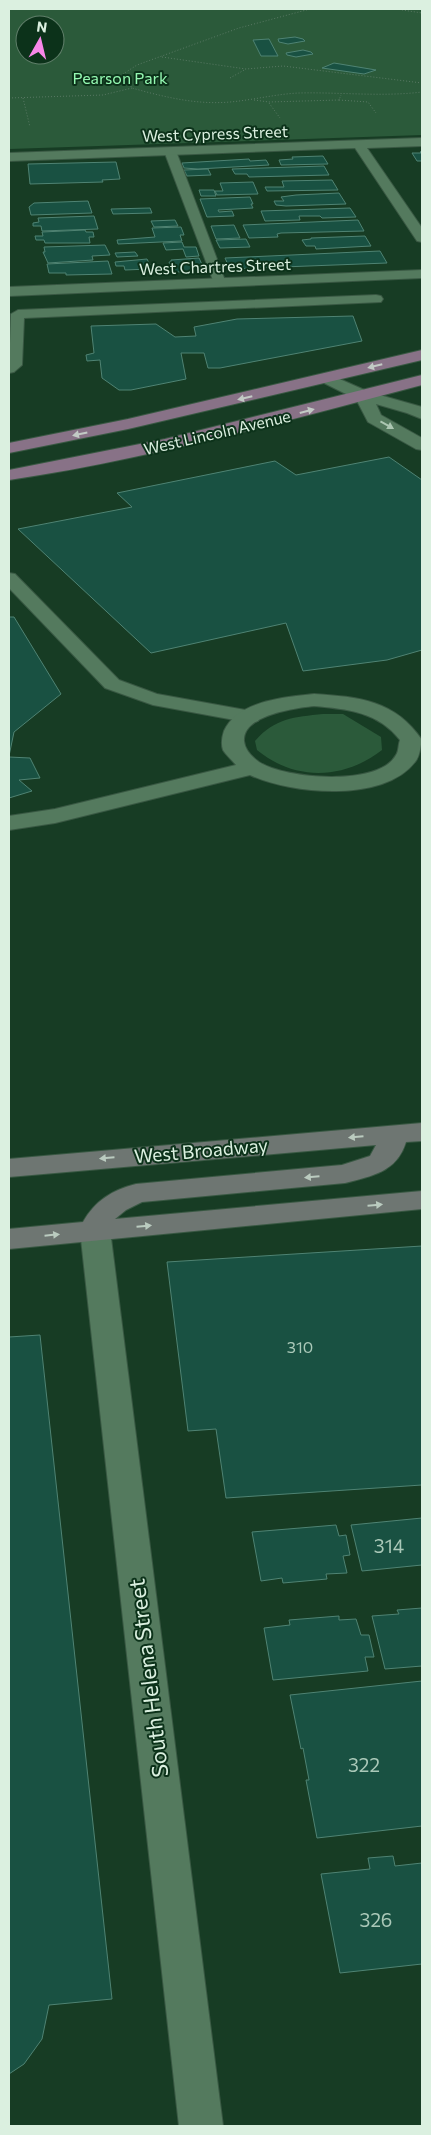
<svg xmlns="http://www.w3.org/2000/svg" width="431" height="2135" viewBox="0 0 431 2135" font-family="Commissioner,sans-serif">
  <rect width="100%" height="100%" fill="#173c24"/>
  <g fill="#2b5a3a" fill-rule="evenodd">
    <path d="M 9,9 L 422,9 L 422,135 L 9,149 ZM 25,25 L 55,25 L 55,55 L 25,55 Z"/>
    <path d="M 323,714 L 343,714 L 381,737 L 382,750 C 344,780 294,781 257,750 L 255,741 C 275,718 294,717 323,714 Z"/>
  </g>
  <g fill="#195142" stroke="#4f8373">
    <polygon points="295,37 303,39 305,41 288,44 279,42 278,39"/>
    <polygon points="269,39 278,56 261,56 253,40"/>
    <polygon points="303,50 311,52 313,54 296,57 287,55 286,53"/>
    <polygon points="334,63 376,70 364,74 322,68"/>
    <polygon points="422,151 422,161 417,161 412,153 421,153 420,152"/>
    <polygon points="323,156 328,164 281,165 279,160 293,159 292,157"/>
    <polygon points="249,159 250,161 266,160 269,165 198,169 184,168 182,163"/>
    <polygon points="116,162 120,179 102,180 103,182 30,184 28,164"/>
    <polygon points="324,166 329,175 249,177 247,174 235,174 232,169"/>
    <polygon points="208,169 211,175 187,176 184,170"/>
    <polygon points="332,180 338,190 267,191 265,187 284,187 282,181"/>
    <polygon points="253,182 258,194 217,195 215,191 223,191 220,183"/>
    <polygon points="199,190 214,190 216,196 201,196"/>
    <polygon points="339,193 346,204 286,206 276,205 274,201 284,201 281,197 296,195"/>
    <polygon points="250,197 253,204 251,204 253,208 218,210 219,212 232,211 234,216 207,217 200,199"/>
    <polygon points="88,201 92,213 31,215 29,207 34,203"/>
    <polygon points="150,208 152,213 113,214 111,209"/>
    <polygon points="350,208 356,217 322,218 320,216 299,216 300,220 265,221 261,211"/>
    <polygon points="94,216 98,229 42,231 41,226 33,226 33,223 39,222 38,218"/>
    <polygon points="175,220 178,226 154,227 151,221"/>
    <polygon points="358,220 364,231 281,233 277,234 278,237 249,238 243,225"/>
    <polygon points="234,225 240,238 216,239 211,226"/>
    <polygon points="181,227 184,235 180,235 182,241 118,244 117,240 155,237 152,228"/>
    <polygon points="85,230 86,232 93,232 94,237 89,237 90,243 45,243 44,240 36,240 35,236 43,236 42,232"/>
    <polygon points="365,236 371,246 316,249 315,246 306,246 302,240 311,239 311,238"/>
    <polygon points="246,239 250,247 220,248 216,240"/>
    <polygon points="182,242 184,247 196,247 199,256 186,257 183,249 166,250 163,243"/>
    <polygon points="105,245 110,255 92,256 93,260 48,263 43,252 45,252 44,247"/>
    <polygon points="380,251 387,263 230,269 225,258"/>
    <polygon points="135,252 138,256 117,257 115,253"/>
    <polygon points="199,258 205,271 173,272 169,262 171,262 171,260"/>
    <polygon points="147,259 150,265 149,265 149,269 125,270 124,266 116,266 115,262"/>
    <polygon points="108,261 112,274 66,275 66,273 49,273 47,264"/>
    <polygon points="353,316 362,341 220,368 208,368 204,353 181,353 186,379 131,390 119,390 102,378 100,360 87,361 86,355 94,353 91,326 156,324 175,337 196,336 194,327 237,319"/>
    <polygon points="389,457 422,480 422,650 387,660 303,671 286,623 151,653 18,529 132,507 117,493 275,461 296,475"/>
    <polygon points="9,617 14,617 61,694 14,732 9,756"/>
    <polygon points="9,757 30,758 40,778 19,780 32,791 9,798"/>
    <polygon points="422,1246 422,1485 226,1498 216,1429 188,1431 167,1262"/>
    <polygon points="40,1335 112,1999 49,2005 42,2039 24,2064 9,2074 9,1337"/>
    <polygon points="422,1518 422,1565 362,1571 351,1525"/>
    <polygon points="336,1525 339,1536 346,1535 350,1555 343,1556 347,1573 326,1574 327,1579 283,1583 282,1578 261,1581 252,1532"/>
    <polygon points="422,1608 422,1666 385,1669 372,1616 399,1614 397,1610"/>
    <polygon points="339,1616 339,1620 356,1619 361,1635 369,1635 374,1657 365,1657 368,1671 273,1680 264,1628 290,1625 289,1620"/>
    <polygon points="422,1681 422,1826 317,1838 306,1780 309,1780 303,1748 301,1749 290,1695"/>
    <polygon points="393,1856 395,1866 422,1863 422,1964 340,1973 321,1874 370,1869 368,1858"/>
  </g>
  <g fill="none" stroke-linecap="round" stroke-linejoin="round">
    <defs>
      <g id="service">
        <polygon points="170,148 176,151 226,283 225,286 215,286 214,283 164,151"/>
        <polygon points="376,295 381,296 383,299 381,302 24,318 22,365 14,372 9,373 11,314 18,310"/>
        <polygon points="9,573 15,574 119,680 157,694 251,711 258,713 260,717 258,721 251,723 153,705 105,688 9,588"/>
      </g>
      <g id="minor">
        <polygon points="422,138 422,146 367,148 422,228 422,242 417,241 355,148 9,161 9,153"/>
        <polygon points="422,270 422,278 9,296 9,287"/>
        <polygon points="326,373 369,392 422,407 422,419 407,413 376,404 381,415 422,438 422,450 416,449 368,422 356,399 320,381 318,378 320,375"/>
        <path d="M 314,694 C 359,697 395,700 422,740 C 420,748 420,756 415,762 C 384,803 291,794 250,775 L 55,823 L 9,830 L 9,816 L 55,809 L 236,765 C 232,760 226,755 223,750 C 221,744 222,737 224,731 C 237,701 285,697 314,694 ZM 314,706 C 348,709 378,712 400,740 C 398,745 399,751 396,755 C 379,787 285,779 259,762 C 252,757 245,750 244,741 C 242,715 296,708 314,706 Z"/>
        <polygon points="95,1220 106,1223 110,1230 223,2126 179,2126 80,1230 84,1223"/>
      </g>
      <path id="secondary" d="M 422,1123 L 422,1141 L 406,1142 C 397,1172 372,1176 345,1183 L 142,1202 L 126,1210 L 115,1219 L 422,1191 L 422,1209 L 9,1249 L 9,1229 L 83,1222 C 95,1201 112,1190 136,1184 L 342,1165 L 370,1156 L 376,1145 L 9,1177 L 9,1159 Z"/>
      <g id="primary">
        <polygon points="422,350 422,360 128,429 9,453 9,443 128,419"/>
        <path d="M 422,375 L 422,385 C 286,421 148,459 9,480 L 9,470 L 165,439 Z"/>
      </g>
    </defs>
    <use href="#service" stroke="#395843" stroke-width="2"/>
    <use href="#minor" stroke="#395843" stroke-width="2"/>
    <use href="#secondary" stroke="#395843" stroke-width="2"/>
    <use href="#primary" stroke="#395843" stroke-width="2"/>
    <g stroke="#597964" stroke-width="1" stroke-dasharray="1 2" stroke-linecap="butt">
      <path d="M 310,9 L 239,28 L 137,65 L 123,74 L 132,88 C 164,97 197,105 230,102 C 253,100 276,94 299,93 C 340,92 381,97 422,92"/>
      <polyline points="396,9 422,13"/>
      <polyline points="162,57 246,69 283,66 422,83"/>
      <polyline points="230,78 246,69"/>
      <polyline points="9,98 103,95 132,88"/>
      <polyline points="23,98 30,127"/>
      <polyline points="254,100 269,102 339,100 341,95"/>
      <polyline points="339,100 368,102 376,113"/>
      <polyline points="269,103 280,118"/>
    </g>
    <use href="#service" fill="#547a5e" fill-rule="evenodd"/>
    <use href="#minor" fill="#547a5e" fill-rule="evenodd"/>
    <use href="#secondary" fill="#6e7672" fill-rule="evenodd"/>
    <use href="#primary" fill="#887287" fill-rule="evenodd"/>
  </g>
  <defs><path id="oneway-solid" d="M-6-.8H1V-3.2L6.5 0L1 3.2V.8H-6Z" transform="scale(1.25)"/></defs>
  <g fill="#c2cac5">
    <use href="#oneway-solid" transform="translate(375 366) rotate(166)"/>
    <use href="#oneway-solid" transform="translate(245 398) rotate(167)"/>
    <use href="#oneway-solid" transform="translate(307 411) rotate(-15)"/>
    <use href="#oneway-solid" transform="translate(80 434) rotate(168)"/>
  </g>
  <use fill="#acc7b2" href="#oneway-solid" transform="translate(387 425) rotate(29)"/>
  <g fill="#bacbbf">
    <use href="#oneway-solid" transform="translate(356 1137) rotate(175)"/>
    <use href="#oneway-solid" transform="translate(107 1158) rotate(175)"/>
    <use href="#oneway-solid" transform="translate(312 1177) rotate(175)"/>
    <use href="#oneway-solid" transform="translate(375 1205) rotate(-5)"/>
    <use href="#oneway-solid" transform="translate(144 1226) rotate(-5)"/>
    <use href="#oneway-solid" transform="translate(52 1235) rotate(-6)"/>
  </g>
  <g text-anchor="middle" dominant-baseline="central" stroke-width="4" stroke-linejoin="round" paint-order="stroke">
    <g font-size="16" fill="#95f9b2" stroke="#0c321a">
      <text x="120" y="77">Pearson Park</text>
    </g>
    <g font-size="16" fill="#dbf0e0" stroke="#0c321a">
      <text transform="translate(215 133) rotate(-2)">West Cypress Street</text>
      <text transform="translate(215 266) rotate(-2)">West Chartres Street</text>
      <text transform="translate(217 432) rotate(-13)">West Lincoln Avenue</text>
    </g>
    <g font-size="16" fill="#aac8b8">
      <text x="300" y="1346">310</text>
    </g>
    <g font-size="19" fill="#dbf0e0" stroke="#0c321a">
      <text transform="translate(201 1150) rotate(-5)">West Broadway</text>
    </g>
    <g font-size="19" fill="#aac8b8">
      <text x="389" y="1545">314</text>
      <text x="364" y="1764">322</text>
      <text x="376" y="1919">326</text>
    </g>
    <g font-size="22" fill="#dbf0e0" stroke="#0c321a">
      <text transform="translate(148 1678) rotate(-97)">South Helena Street</text>
    </g>
  </g>
  <rect width="431" height="2135" fill="none" stroke="#dbf0e0" stroke-width="20"/>
  <g transform="translate(40 40) rotate(8)"><circle r="24" fill="#0c321a" stroke="#5f7e69"/>
  <path d="M0-4L9 19L0 12L-9 19Z" fill="#f888e9"/>
  <text y="-8" font-size="14" font-weight="bold" text-anchor="middle" fill="#dbf0e0">N</text>
  </g>
</svg>
